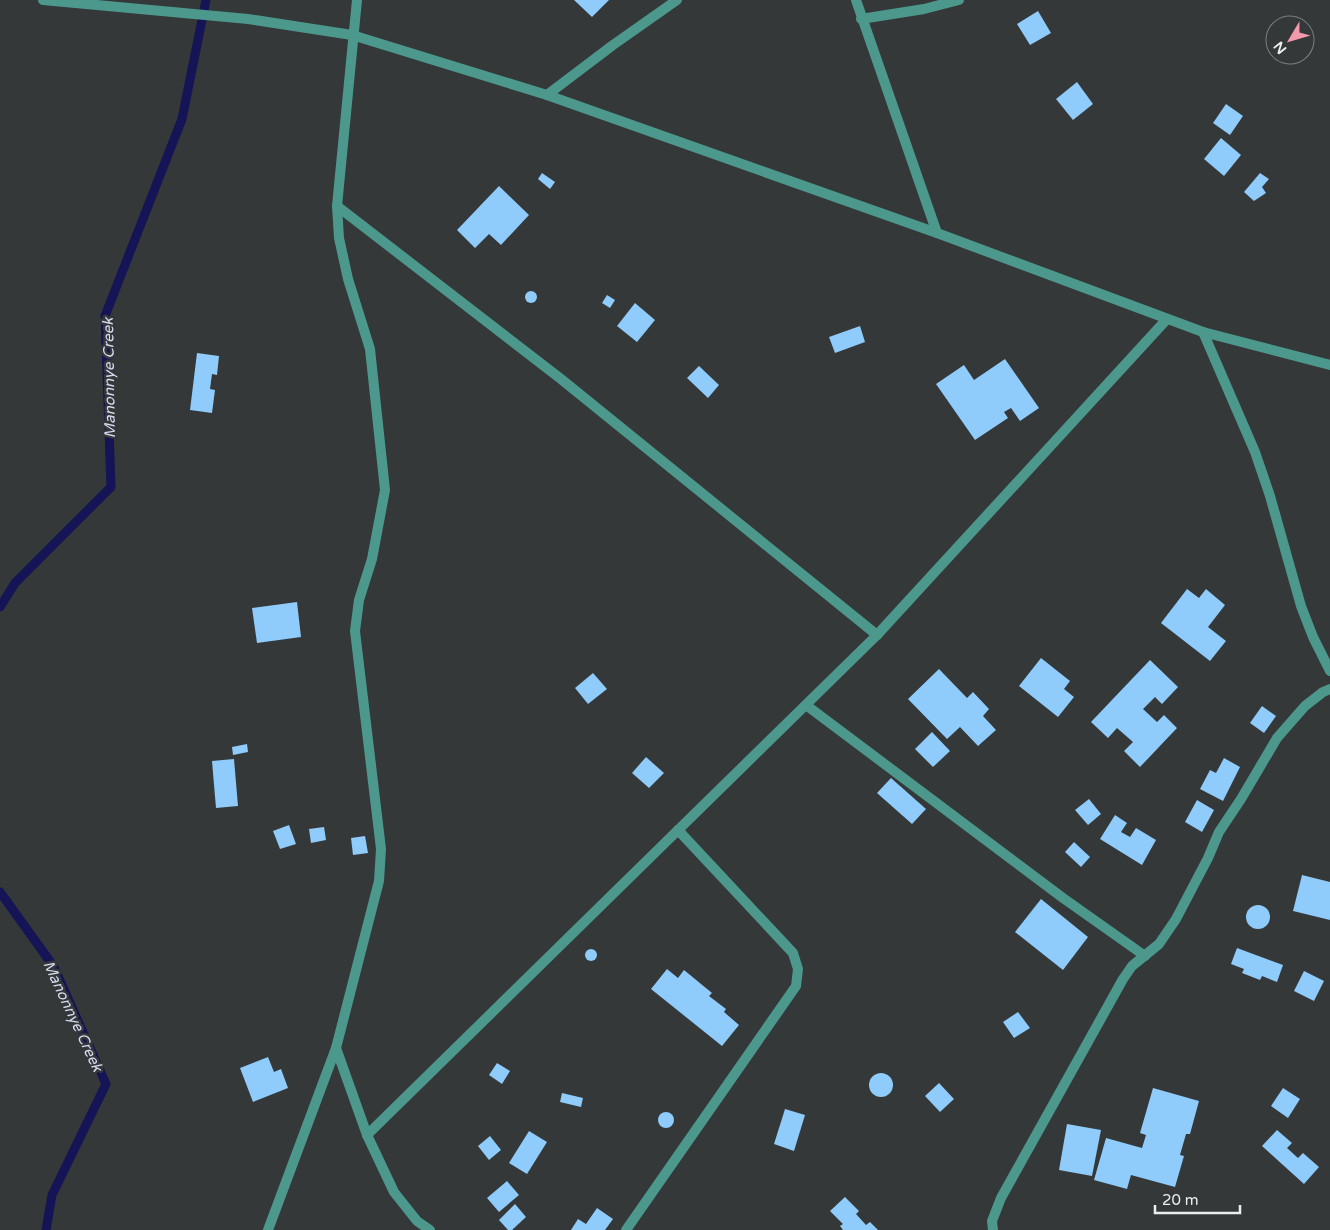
<svg xmlns="http://www.w3.org/2000/svg" width="1330" height="1230" viewBox="0 0 1330 1230" font-family="'Varela Round',sans-serif">
  <rect width="100%" height="100%" fill="#343839"/>
  <g fill="none" stroke-linecap="round" stroke-linejoin="round">
    <g stroke="#141456" stroke-width="9">
      <polyline points="0,607 15,583 111,487 105,316 182,119 206,0"/>
      <polyline points="0,892 54,967 106,1084 52,1195 46,1230"/>
    </g>
  </g>
  <g fill="#8fcbfb">
    <polygon points="574,0 609,0 592,17"/>
    <polygon points="1038,11 1051,33 1030,45 1017,24"/>
    <polygon points="1077,82 1093,104 1073,120 1056,99"/>
    <polygon points="1226,104 1243,116 1230,135 1213,123"/>
    <polygon points="1221,138 1241,155 1224,176 1204,159"/>
    <polygon points="542,173 555,182 550,189 538,179"/>
    <polygon points="1260,173 1269,179 1262,187 1266,193 1254,201 1244,192"/>
    <polygon points="499,186 529,215 501,245 489,234 475,248 457,230"/>
    <circle cx="531" cy="297" r="6"/>
    <polygon points="607,295 615,300 610,308 602,303"/>
    <polygon points="635,303 655,320 637,342 617,326"/>
    <polygon points="860,326 865,342 835,353 829,337"/>
    <polygon points="197,353 219,356 217,375 212,374 210,389 215,390 212,413 190,410"/>
    <polygon points="1005,359 1039,408 1020,421 1011,408 1004,412 1008,418 975,440 936,384 964,365 974,380"/>
    <polygon points="699,366 719,385 708,398 687,378"/>
    <polygon points="1187,589 1199,598 1206,589 1225,605 1208,627 1226,641 1210,661 1161,623"/>
    <polygon points="297,602 301,637 257,643 252,608"/>
    <polygon points="1041,658 1070,681 1064,689 1074,697 1058,717 1019,686"/>
    <polygon points="1150,660 1178,687 1162,704 1155,697 1143,709 1157,722 1164,715 1177,728 1140,767 1124,751 1133,742 1117,728 1108,738 1091,722"/>
    <polygon points="939,669 967,698 973,692 989,709 983,716 996,730 978,746 960,727 947,739 908,699"/>
    <polygon points="593,673 607,689 588,704 575,688"/>
    <polygon points="1262,706 1276,716 1264,733 1250,723"/>
    <polygon points="932,732 950,751 933,767 915,749"/>
    <polygon points="247,744 248,752 233,755 232,747"/>
    <polygon points="646,757 664,773 649,788 632,773"/>
    <polygon points="1224,758 1240,767 1223,801 1200,789 1210,770 1216,773"/>
    <polygon points="234,759 238,806 216,808 212,761"/>
    <polygon points="891,778 926,809 912,824 877,793"/>
    <polygon points="1089,799 1101,814 1088,825 1075,810"/>
    <polygon points="1197,800 1214,810 1202,832 1185,822"/>
    <polygon points="1115,815 1127,823 1121,832 1130,837 1136,828 1156,840 1142,865 1100,839"/>
    <polygon points="289,825 296,844 280,849 273,831"/>
    <polygon points="324,827 326,840 311,843 309,829"/>
    <polygon points="365,836 368,853 353,855 351,838"/>
    <polygon points="1074,842 1090,857 1081,867 1065,852"/>
    <polygon points="1302,875 1330,882 1330,920 1293,911"/>
    <polygon points="1041,899 1088,937 1063,970 1015,932"/>
    <circle cx="1258" cy="917" r="12"/>
    <polygon points="1237,948 1283,965 1277,982 1262,976 1260,980 1242,973 1244,969 1231,964"/>
    <circle cx="591" cy="955" r="6"/>
    <polygon points="667,969 678,978 684,970 712,993 709,996 726,1009 724,1012 739,1025 722,1046 651,989"/>
    <polygon points="1304,971 1324,981 1314,1001 1294,991"/>
    <polygon points="1018,1012 1030,1028 1014,1038 1003,1022"/>
    <polygon points="268,1057 274,1072 281,1069 288,1088 253,1102 240,1068"/>
    <polygon points="497,1063 510,1071 502,1084 489,1075"/>
    <circle cx="881" cy="1085" r="12"/>
    <polygon points="939,1083 954,1099 940,1112 925,1096"/>
    <polygon points="1153,1088 1199,1101 1190,1134 1186,1134 1180,1155 1184,1156 1175,1187 1131,1175 1127,1189 1094,1180 1106,1138 1142,1148 1146,1135 1140,1133"/>
    <polygon points="1283,1088 1300,1099 1288,1118 1271,1106"/>
    <polygon points="562,1093 583,1098 581,1107 560,1102"/>
    <polygon points="785,1109 805,1115 794,1151 774,1144"/>
    <circle cx="666" cy="1120" r="8"/>
    <polygon points="1067,1124 1101,1130 1092,1176 1059,1170"/>
    <polygon points="1277,1130 1292,1143 1287,1148 1298,1158 1303,1153 1319,1167 1304,1184 1262,1146"/>
    <polygon points="529,1131 547,1142 527,1174 509,1163"/>
    <polygon points="490,1136 501,1150 489,1160 478,1146"/>
    <polygon points="507,1181 519,1195 499,1212 487,1198"/>
    <polygon points="845,1197 859,1211 856,1214 866,1225 870,1222 878,1230 843,1230 840,1226 843,1224 830,1211"/>
    <polygon points="515,1204 526,1217 512,1230 508,1230 499,1220"/>
    <polygon points="597,1208 613,1219 605,1230 571,1230 578,1219 586,1224"/>
  </g>
  <g fill="none" stroke-linecap="round" stroke-linejoin="round">
    <g stroke="#4c988c" stroke-width="10">
      <polyline points="43,0 248,19 352,35 547,95 937,233 1203,332 1330,365"/>
      <polyline points="856,0 937,233"/>
      <polyline points="861,19 924,9 959,0"/>
      <polyline points="547,95 613,45 677,0"/>
      <polyline points="337,206 561,379 877,635"/>
      <polyline points="1203,332 1255,452 1270,496 1301,606 1313,637 1330,671"/>
      <polyline points="806,705 1063,898 1145,956"/>
      <polyline points="336,1048 367,1135 394,1192 417,1221 430,1230"/>
      <polyline points="367,1135 877,635 1167,319"/>
      <polyline points="268,1230 336,1048 379,881 381,849 355,631 359,600 372,559 385,490 370,349 348,279 339,238 337,206 357,0"/>
      <polyline points="626,1230 796,986 798,969 793,953 678,830"/>
      <polyline points="993,1230 992,1221 1001,1198 1123,979 1132,966 1159,944 1176,919 1208,858 1219,832 1241,799 1277,738 1305,706 1323,692 1330,689"/>
    </g>
  </g>
  <g text-anchor="middle" dominant-baseline="central" stroke-width="5" stroke-linejoin="round" paint-order="stroke">
    <g font-size="15" font-style="italic" fill="#d5daef" stroke="#343839">
      <text transform="translate(109 378) rotate(-91)">Manonnye Creek</text>
      <text transform="translate(73 1016) rotate(65)">Manonnye Creek</text>
    </g>
  </g>
  <g transform="translate(1290 40) rotate(232)"><circle r="24" fill="#343839" stroke="#7d8081"/>
  <path d="M0-4L9 19L0 12L-9 19Z" fill="#f29aac"/>
  <text y="-8" font-size="14" font-weight="bold" text-anchor="middle" fill="#ebedee">N</text>
  </g>
  <path d="M1155 1205v8h85v-8" fill="none" stroke="#ebedee" stroke-width="2.5"/>
  <text x="1162" y="1205" font-size="15" fill="#ebedee" stroke="#343839" stroke-width="4" paint-order="stroke">20 m</text>
</svg>
